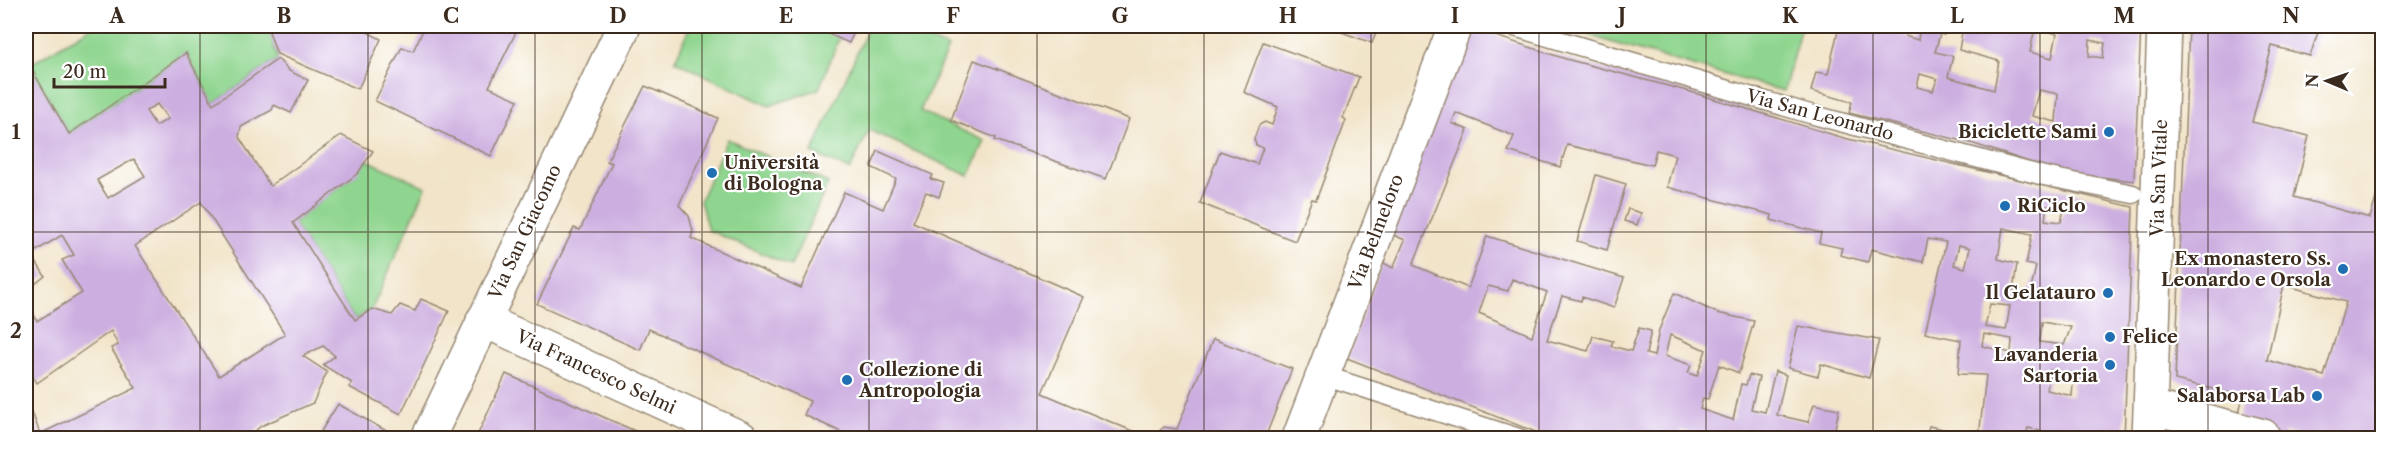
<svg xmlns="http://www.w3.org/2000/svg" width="2408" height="464" viewBox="0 0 2408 464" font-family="'Libre Caslon Text',serif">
  <rect width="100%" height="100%" fill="#fff"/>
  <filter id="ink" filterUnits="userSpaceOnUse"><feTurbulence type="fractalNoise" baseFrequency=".0167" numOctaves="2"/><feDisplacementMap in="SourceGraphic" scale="12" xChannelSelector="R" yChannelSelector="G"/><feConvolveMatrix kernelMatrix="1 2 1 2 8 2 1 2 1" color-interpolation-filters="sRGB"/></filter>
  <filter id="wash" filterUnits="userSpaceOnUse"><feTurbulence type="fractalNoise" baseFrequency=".008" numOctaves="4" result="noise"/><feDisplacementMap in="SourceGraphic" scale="24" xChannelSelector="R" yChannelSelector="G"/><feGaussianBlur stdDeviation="1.35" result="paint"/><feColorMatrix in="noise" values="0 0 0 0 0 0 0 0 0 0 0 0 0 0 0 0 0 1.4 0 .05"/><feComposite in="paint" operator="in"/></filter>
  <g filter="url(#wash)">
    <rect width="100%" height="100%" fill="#f1e4c8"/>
    <g fill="#8fd58f" stroke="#658056" stroke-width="1.5">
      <polygon points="93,26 270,26 268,27 278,59 213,104 186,53 69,134 29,65"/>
      <polygon points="690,26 844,26 819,89 769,106 675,61"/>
      <polygon points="869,26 897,26 948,48 920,111 985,141 969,176 869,130 850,170 812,153"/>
      <polygon points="1559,26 1801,26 1784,91 1636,50"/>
      <polygon points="727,139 828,183 791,266 708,230 700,201"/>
      <polygon points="367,160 426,187 372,309 355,320 293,223 356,174"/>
    </g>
    <g id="blocks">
      <g fill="#ccaee0" fill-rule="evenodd">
        <polygon points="267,26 356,26 381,39 358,89 277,54"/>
        <polygon points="425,26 519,26 489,87 518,100 491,156 375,101 402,47 413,51"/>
        <polygon points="819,26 857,26 849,43 817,29"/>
        <polygon points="1325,26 1379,26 1372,43"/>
        <path d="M 1839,26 L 1887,26 L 1906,30 L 1905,36 L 1918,40 L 1920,26 L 1946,26 L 1944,35 L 1940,34 L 1935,52 L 1953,56 L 1948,77 L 1994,90 L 1999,61 L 1959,50 L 1963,26 L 2141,26 L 2134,181 L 2060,172 L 1971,143 L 1849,113 L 1852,102 L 1811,91 L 1816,72 L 1828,74 ZM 2035,27 L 2057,34 L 2052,58 L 2030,52 ZM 2090,40 L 2105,43 L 2103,58 L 2089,56 ZM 1920,74 L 1937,79 L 1933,91 L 1917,87 ZM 2039,90 L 2058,94 L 2056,122 L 2032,116 Z"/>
        <path d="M 2189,26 L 2293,26 L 2299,29 L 2301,26 L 2320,26 L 2310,56 L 2272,46 L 2252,122 L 2309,136 L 2294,197 L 2370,218 L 2382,178 L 2382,438 L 2309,438 L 2285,432 L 2283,438 L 2262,438 L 2238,417 L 2243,396 L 2175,380 ZM 2284,285 L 2346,302 L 2324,376 L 2267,360 Z"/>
        <path d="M 1468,27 L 1566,59 L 1691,92 L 1844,138 L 2133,207 L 2124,438 L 2049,438 L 2050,433 L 2028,428 L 2025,438 L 1926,438 L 1929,426 L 1979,437 L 1986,375 L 1958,374 L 1961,340 L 1925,333 L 1946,242 L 1928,239 L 1923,262 L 1871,249 L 1868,262 L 1840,255 L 1842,248 L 1819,243 L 1821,233 L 1771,220 L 1772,215 L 1667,187 L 1675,155 L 1656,150 L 1652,165 L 1567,145 L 1560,167 L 1508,151 L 1514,136 L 1456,113 L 1452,123 L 1468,130 L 1413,265 L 1468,288 L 1487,236 L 1624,278 L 1614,308 L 1582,297 L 1581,301 L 1562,296 L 1547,340 L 1588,351 L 1593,336 L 1613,341 L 1611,346 L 1631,351 L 1639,328 L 1651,331 L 1646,354 L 1654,356 L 1659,330 L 1674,293 L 1717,313 L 1754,321 L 1739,373 L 1719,365 L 1708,399 L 1703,398 L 1700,409 L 1733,420 L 1741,384 L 1746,385 L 1749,375 L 1759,377 L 1751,409 L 1765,412 L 1775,371 L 1786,375 L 1777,415 L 1808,422 L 1814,404 L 1839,409 L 1833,438 L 1697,438 L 1698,435 L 1681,430 L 1678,438 L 1551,438 L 1347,358 L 1382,262 L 1393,268 L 1405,240 L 1391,234 ZM 2047,206 L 2064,210 L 2061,222 L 2045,220 ZM 2003,228 L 2032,234 L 2026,264 L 2036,266 L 2030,294 L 2013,291 L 2017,264 L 1998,259 ZM 1959,245 L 1970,248 L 1965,268 L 1954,265 ZM 1512,279 L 1547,292 L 1532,336 L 1479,313 L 1488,286 L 1508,291 ZM 1990,304 L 2010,306 L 2006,330 L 1985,327 ZM 2042,322 L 2071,327 L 2064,345 L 2040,342 ZM 1984,334 L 2012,339 L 2011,353 L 1982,346 ZM 1670,335 L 1706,350 L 1697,376 L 1688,373 L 1691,365 L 1665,356 ZM 2050,370 L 2074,373 L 2072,396 L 2047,390 Z"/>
        <polygon points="1263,42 1359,77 1343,118 1346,120 1316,200 1312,199 1295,241 1200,203 1220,151 1257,164 1263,148 1256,145 1254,139 1259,125 1265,122 1272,125 1278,107 1244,92"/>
        <path d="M 186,53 L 213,104 L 278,59 L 289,71 L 308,80 L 291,113 L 274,105 L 272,110 L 241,127 L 239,137 L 270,186 L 341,135 L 373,151 L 358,173 L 293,223 L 355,320 L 372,309 L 392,315 L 400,305 L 415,311 L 421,299 L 449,311 L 401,414 L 349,387 L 352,383 L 323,365 L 335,356 L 323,346 L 303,356 L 327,372 L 313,403 L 261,426 L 247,438 L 26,438 L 26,395 L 40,434 L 136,388 L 111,348 L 118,345 L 111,331 L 37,383 L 30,373 L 26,375 L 26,298 L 37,321 L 82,293 L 62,260 L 74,255 L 62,235 L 31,254 L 45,276 L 26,291 L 26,59 L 69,134 ZM 157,104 L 168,119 L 156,126 L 146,111 ZM 134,159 L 145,176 L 108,198 L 97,180 ZM 201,202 L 285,334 L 219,376 L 135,246 Z"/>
        <polygon points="974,60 1129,119 1106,179 995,140 996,138 951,120"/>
        <polygon points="645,86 718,118 679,205 689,216 693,231 691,238 801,288 844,192 883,209 896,179 871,167 878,151 933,175 931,179 944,183 939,197 926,192 913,222 1084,297 1042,393 1149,438 854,438 804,415 810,401 649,329 640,350 537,304 574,228 580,230 612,163 607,161"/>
        <polygon points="1596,175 1626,184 1607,250 1577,241"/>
        <polygon points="1628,209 1641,213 1637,225 1624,221"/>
        <polygon points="1798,326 1879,340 1869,378 1821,364 1818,376 1788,368"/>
        <polygon points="1213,339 1292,369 1265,438 1151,438 1164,427 1177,429"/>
        <polygon points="506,374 651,438 476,438"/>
        <polygon points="338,404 392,434 390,438 334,438 321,431"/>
        <polygon points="2172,427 2231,438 2171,438"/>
      </g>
    </g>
  </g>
  <g filter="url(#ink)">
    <use href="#blocks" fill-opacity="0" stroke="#968773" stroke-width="1.5"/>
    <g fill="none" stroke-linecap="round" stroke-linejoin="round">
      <defs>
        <g id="lane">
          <polyline points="1511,26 1810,114 2044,176 2133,194"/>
          <polyline points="1323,375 1519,438"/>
        </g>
        <g id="street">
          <polyline points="483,320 741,438"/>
          <polyline points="2151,407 2263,436"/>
          <polyline points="428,438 624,26"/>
          <polyline points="1299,438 1455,26"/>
        </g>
        <polyline id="secondary" points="2149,438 2164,26"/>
      </defs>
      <use href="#lane" stroke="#968773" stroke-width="21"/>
      <use href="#street" stroke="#968773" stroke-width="36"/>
      <use href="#secondary" stroke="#968773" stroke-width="36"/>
      <use href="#lane" stroke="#fff" stroke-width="18"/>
      <use href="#street" stroke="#fff" stroke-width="33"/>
      <use href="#secondary" stroke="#fff" stroke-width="33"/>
    </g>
  </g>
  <path fill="none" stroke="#3b2a1e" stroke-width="1.5" stroke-opacity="0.55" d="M 200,26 L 200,438M 368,26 L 368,438M 535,26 L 535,438M 702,26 L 702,438M 869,26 L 869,438M 1037,26 L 1037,438M 1204,26 L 1204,438M 1371,26 L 1371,438M 1539,26 L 1539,438M 1706,26 L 1706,438M 1873,26 L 1873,438M 2040,26 L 2040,438M 2208,26 L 2208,438M 26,232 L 2382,232"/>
  <g fill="#1f6fb2" stroke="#fff" stroke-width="2">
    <circle cx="2109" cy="132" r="6"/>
    <circle cx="712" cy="173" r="6"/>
    <circle cx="2005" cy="206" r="6"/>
    <circle cx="2343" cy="269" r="6"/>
    <circle cx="2108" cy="293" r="6"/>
    <circle cx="2110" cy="337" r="6"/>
    <circle cx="2110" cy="365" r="6"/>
    <circle cx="847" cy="380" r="6"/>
    <circle cx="2317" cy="396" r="6"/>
  </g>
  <g text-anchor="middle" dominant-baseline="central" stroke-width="4.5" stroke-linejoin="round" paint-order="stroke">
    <g font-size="18" fill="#3b2a1e" stroke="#fff">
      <text transform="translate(1820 115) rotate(15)">Via San Leonardo</text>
      <text transform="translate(2159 178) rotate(-88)">Via San Vitale</text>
      <text transform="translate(525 232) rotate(-65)">Via San Giacomo</text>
      <text transform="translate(1376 232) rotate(-69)">Via Belmeloro</text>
      <text transform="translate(596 372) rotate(25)">Via Francesco Selmi</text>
    </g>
    <g font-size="18" font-weight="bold" fill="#3b2a1e" stroke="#fff" text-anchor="end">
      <text x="2097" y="132">Biciclette Sami</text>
      <text x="724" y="163" text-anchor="start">Università<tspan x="724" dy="21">di Bologna</tspan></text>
      <text x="2017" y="206" text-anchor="start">RiCiclo</text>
      <text x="2331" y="259">Ex monastero Ss.<tspan x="2331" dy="21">Leonardo e Orsola</tspan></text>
      <text x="2096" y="293">Il Gelatauro</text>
      <text x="2122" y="337" text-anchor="start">Felice</text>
      <text x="2098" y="355">Lavanderia<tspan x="2098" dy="21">Sartoria</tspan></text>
      <text x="859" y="370" text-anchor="start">Collezione di<tspan x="859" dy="21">Antropologia</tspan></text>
      <text x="2305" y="396">Salaborsa Lab</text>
    </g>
  </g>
  <rect width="2408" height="464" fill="none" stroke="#fff" stroke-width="66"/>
  <g transform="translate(2327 81) rotate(272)" stroke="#ffffff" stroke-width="4.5" paint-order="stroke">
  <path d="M0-4.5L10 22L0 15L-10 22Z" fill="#3b2a1e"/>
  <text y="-9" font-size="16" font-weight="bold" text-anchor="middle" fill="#3b2a1e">N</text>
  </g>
  <path d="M54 78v9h111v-9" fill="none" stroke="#3b2a1e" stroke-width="3"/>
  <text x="63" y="78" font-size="18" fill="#3b2a1e" stroke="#ffffff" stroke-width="4.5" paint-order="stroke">20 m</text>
  <rect x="33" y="33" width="2342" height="398" fill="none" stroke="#3b2a1e" stroke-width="2"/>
  <g font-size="20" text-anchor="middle" font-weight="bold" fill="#3b2a1e">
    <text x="117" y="23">A</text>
    <text x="284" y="23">B</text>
    <text x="451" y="23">C</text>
    <text x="618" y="23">D</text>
    <text x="786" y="23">E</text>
    <text x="953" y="23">F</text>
    <text x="1120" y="23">G</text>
    <text x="1288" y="23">H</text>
    <text x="1455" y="23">I</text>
    <text x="1622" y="23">J</text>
    <text x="1790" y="23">K</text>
    <text x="1957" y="23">L</text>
    <text x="2124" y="23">M</text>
    <text x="2291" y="23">N</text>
    <text x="16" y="139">1</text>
    <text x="16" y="338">2</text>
  </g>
</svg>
